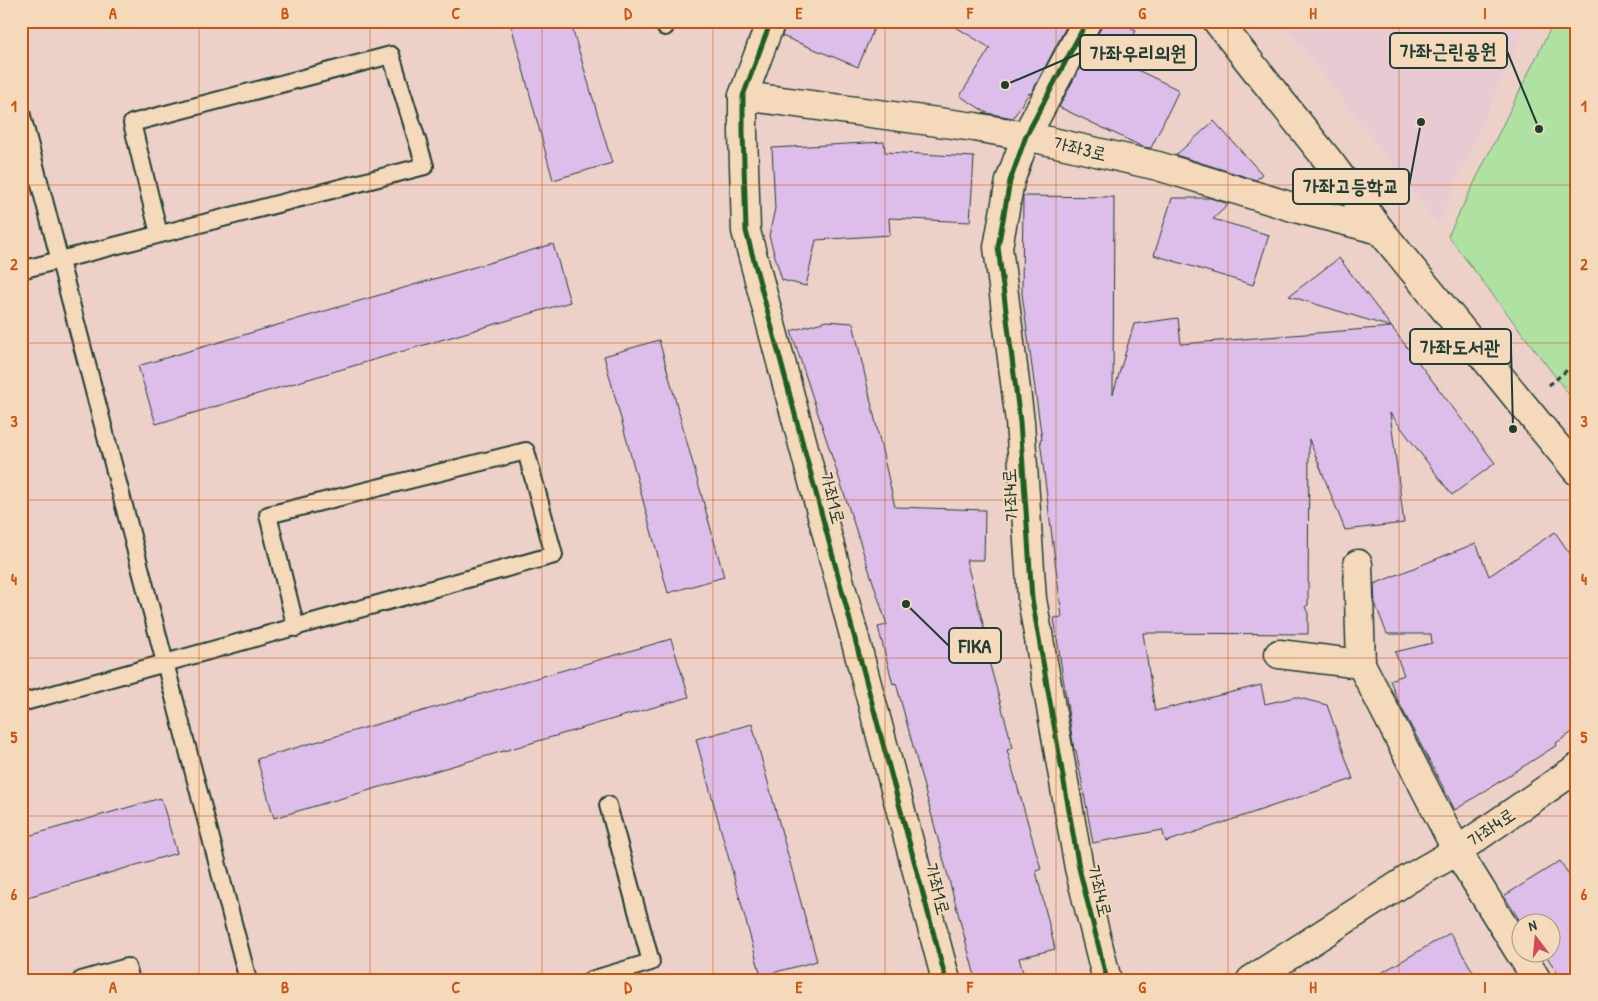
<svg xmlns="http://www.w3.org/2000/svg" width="1598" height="1001" viewBox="0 0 1598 1001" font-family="'Patrick Hand','Poor Story',sans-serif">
  <rect width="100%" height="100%" fill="#edd1c8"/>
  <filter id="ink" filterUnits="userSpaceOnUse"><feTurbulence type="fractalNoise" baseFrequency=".02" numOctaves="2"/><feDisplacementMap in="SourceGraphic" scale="10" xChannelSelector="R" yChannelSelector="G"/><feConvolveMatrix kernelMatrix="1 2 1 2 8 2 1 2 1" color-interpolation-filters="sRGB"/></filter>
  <g filter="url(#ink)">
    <polygon fill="#e8cbd2" points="1281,21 1528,21 1438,224"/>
    <polygon fill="#afe1a2" stroke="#678f6b" points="1554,21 1577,21 1577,405 1448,236"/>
    <g fill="#ddbeea" stroke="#1f3d34">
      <polygon points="510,21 570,21 612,163 553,180"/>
      <polygon points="786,21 877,21 858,67 782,36"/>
      <polygon points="946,21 1069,21 1031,94 1029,93 1013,118 987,113 960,96 990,48"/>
      <polygon points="1102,21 1117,21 1136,30 1121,62 1179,90 1151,148 1143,147 1059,107 1101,28"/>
      <polygon points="1214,121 1262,174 1256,180 1176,155"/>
      <polygon points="884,142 885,152 974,157 970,222 889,218 890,235 816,240 806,286 782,280 769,236 775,208 772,148"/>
      <polygon points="1023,196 1114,197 1113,394 1134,324 1178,318 1181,344 1391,327 1289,296 1339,258 1495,463 1452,495 1390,413 1404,523 1345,530 1309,439 1308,605 1305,607 1308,613 1308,634 1143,633 1155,711 1261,685 1265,704 1295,697 1327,705 1353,779 1166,842 1162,830 1093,843 1076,750 1074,750 1054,618 1062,617 1040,440 1042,440 1022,294"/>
      <polygon points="1172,198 1210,198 1229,204 1213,219 1269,235 1253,285 1154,255"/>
      <polygon points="553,244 570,302 156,424 138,366"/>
      <polygon points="826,321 853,323 895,507 985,510 984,560 966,560 992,657 988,658 1013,748 1007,750 1041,869 1036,871 1055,949 1019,958 1025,980 976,980 896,683 893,684 878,627 887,625 791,331"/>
      <polygon points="659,340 724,577 668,593 604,356"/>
      <polygon points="1555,532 1577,564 1577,729 1556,743 1557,745 1455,810 1399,703 1390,680 1404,675 1395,652 1432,643 1431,634 1387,634 1375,603 1374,584 1476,543 1489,576"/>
      <polygon points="671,639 689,697 274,818 257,759"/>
      <polygon points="752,724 817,961 761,976 696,739"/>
      <polygon points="161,798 177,853 21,899 21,838"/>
      <polygon points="1560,861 1577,887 1577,980 1562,980 1545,954 1550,954 1550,924 1522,924 1504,896"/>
      <polygon points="1450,933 1478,980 1369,980"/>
    </g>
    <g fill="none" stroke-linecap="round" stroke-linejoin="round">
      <defs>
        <g id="lane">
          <polyline points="665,27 667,21"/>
          <polyline points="21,112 248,980"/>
          <polyline points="21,270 425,166 391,55 132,123 159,234"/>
          <polyline points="21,703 554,555 526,451 268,515 296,628"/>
          <polyline points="81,980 127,967 131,980"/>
          <polyline points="591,980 651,962 608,805"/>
        </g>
        <g id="street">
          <polyline points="1087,21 1026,136 1010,181 998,247 1020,422 1032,599 1079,868 1107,980"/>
          <polyline points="743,96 975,127 1026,136 1158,166 1299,209 1380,230"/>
          <polyline points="1358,564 1361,664 1457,851 1520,953"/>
          <polyline points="1279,654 1361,664"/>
          <polyline points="1521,954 1537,980"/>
        </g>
        <g id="secondary">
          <polyline points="771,21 743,96 743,132 746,231 946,980"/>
          <polyline points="1217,21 1331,164 1380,230 1577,471"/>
          <polyline points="1251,980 1410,878 1457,851 1577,768"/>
        </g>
      </defs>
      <use href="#lane" stroke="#1f3d34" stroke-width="20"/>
      <use href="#street" stroke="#1f3d34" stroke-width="31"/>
      <use href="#secondary" stroke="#1f3d34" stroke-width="31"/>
      <polyline stroke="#1f3d34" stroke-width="3" stroke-dasharray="5 4" stroke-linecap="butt" points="1549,385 1577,362"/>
      <use href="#lane" stroke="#f4d9ba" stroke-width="16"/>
      <use href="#street" stroke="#f4d9ba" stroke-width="28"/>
      <use href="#secondary" stroke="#f4d9ba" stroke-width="28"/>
      <defs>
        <g id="cycleway">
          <polyline points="771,21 743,96 743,132 746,231 946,980"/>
          <polyline points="1087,21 1026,136 1010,181 998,247 1020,422 1032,599 1079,868 1107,980"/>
        </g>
      </defs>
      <use href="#cycleway" stroke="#f4d9ba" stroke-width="8"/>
      <use href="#cycleway" stroke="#1b5e20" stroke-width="5"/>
    </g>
  </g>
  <path fill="none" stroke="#ca5512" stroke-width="1" stroke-opacity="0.55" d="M 199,21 L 199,980M 370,21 L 370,980M 542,21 L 542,980M 713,21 L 713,980M 885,21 L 885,980M 1056,21 L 1056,980M 1228,21 L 1228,980M 1399,21 L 1399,980M 21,185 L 1577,185M 21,343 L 1577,343M 21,500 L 1577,500M 21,658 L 1577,658M 21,816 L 1577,816"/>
  <g text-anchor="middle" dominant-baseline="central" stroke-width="4" stroke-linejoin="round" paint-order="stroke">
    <g font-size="19" fill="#1f3d34" stroke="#f4d9ba">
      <text transform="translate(1080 148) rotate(13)">가좌3로</text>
      <text transform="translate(1010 495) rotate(-94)">가좌4로</text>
      <text transform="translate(833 498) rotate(75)">가좌1로</text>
      <text transform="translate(1491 827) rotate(-35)">가좌4로</text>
      <text transform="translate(938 889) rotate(75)">가좌1로</text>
      <text transform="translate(1100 891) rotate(76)">가좌4로</text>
    </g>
  </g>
  <path fill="none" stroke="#1f3d34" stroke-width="2" d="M1539 129L1507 51M1005 85L1080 53M1421 122L1409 186M1513 429L1511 347M906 604L949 646"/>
  <g fill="#1f3d34" stroke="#f4d9ba" stroke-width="2">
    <circle cx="1539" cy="129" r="5"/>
    <circle cx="1005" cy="85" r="5"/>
    <circle cx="1421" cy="122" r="5"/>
    <circle cx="1513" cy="429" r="5"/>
    <circle cx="906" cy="604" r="5"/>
  </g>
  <g fill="#f4d9ba" stroke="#1f3d34" stroke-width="2">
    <rect x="1390" y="33" width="117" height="35" rx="5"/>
    <rect x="1080" y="35" width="116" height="35" rx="5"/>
    <rect x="1293" y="169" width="116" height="35" rx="5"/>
    <rect x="1410" y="329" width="101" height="35" rx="5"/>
    <rect x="949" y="628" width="52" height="35" rx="5"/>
  </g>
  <g font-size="20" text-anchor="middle" font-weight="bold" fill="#1f3d34">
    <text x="1448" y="58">가좌근린공원</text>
    <text x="1138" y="60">가좌우리의원</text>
    <text x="1351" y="193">가좌고등학교</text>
    <text x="1460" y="354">가좌도서관</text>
    <text x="975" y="653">FIKA</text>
  </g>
  <rect width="1598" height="1001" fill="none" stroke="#f4d9ba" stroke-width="55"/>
  <g transform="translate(1536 938) rotate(344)"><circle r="24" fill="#f4d9ba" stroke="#9f9b84"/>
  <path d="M0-4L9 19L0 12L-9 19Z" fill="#d1495b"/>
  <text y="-8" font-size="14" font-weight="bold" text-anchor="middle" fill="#1f3d34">N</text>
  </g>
  <rect x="28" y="28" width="1542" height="946" fill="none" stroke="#ca5512" stroke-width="2"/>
  <g font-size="16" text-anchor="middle" font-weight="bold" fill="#ca5512">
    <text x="113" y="19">A</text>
    <text x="285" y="19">B</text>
    <text x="456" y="19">C</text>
    <text x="628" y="19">D</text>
    <text x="799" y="19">E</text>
    <text x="970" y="19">F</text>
    <text x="1142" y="19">G</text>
    <text x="1313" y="19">H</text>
    <text x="1485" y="19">I</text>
    <text x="14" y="112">1</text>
    <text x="1584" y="112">1</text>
    <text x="14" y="270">2</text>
    <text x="1584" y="270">2</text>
    <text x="14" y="427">3</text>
    <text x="1584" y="427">3</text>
    <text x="14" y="585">4</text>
    <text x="1584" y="585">4</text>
    <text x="14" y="743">5</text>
    <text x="1584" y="743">5</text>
    <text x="14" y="900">6</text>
    <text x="1584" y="900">6</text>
    <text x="113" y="993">A</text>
    <text x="285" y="993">B</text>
    <text x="456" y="993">C</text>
    <text x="628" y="993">D</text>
    <text x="799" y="993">E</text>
    <text x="970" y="993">F</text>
    <text x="1142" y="993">G</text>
    <text x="1313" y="993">H</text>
    <text x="1485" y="993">I</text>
  </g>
</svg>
